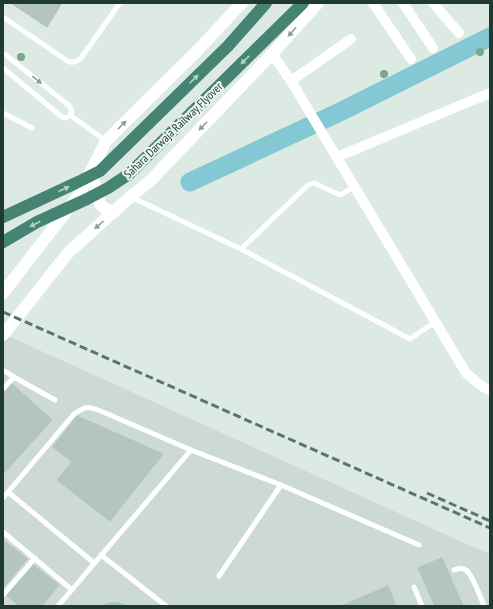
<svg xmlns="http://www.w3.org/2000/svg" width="493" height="609" viewBox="0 0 493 609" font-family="'PT Sans Narrow',sans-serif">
  <rect width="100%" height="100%" fill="#ddeae4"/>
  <polygon fill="#ccdad3" points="6,335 462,542 490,554 490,606 3,606 3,339"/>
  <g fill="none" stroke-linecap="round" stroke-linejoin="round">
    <polyline stroke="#83c8d2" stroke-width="19" points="190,182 342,111 490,37"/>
  </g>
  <g fill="#b3c5bd" stroke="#b0c3bb">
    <polygon points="11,3 62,3 47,27"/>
    <polygon points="11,383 52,420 3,474 3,392"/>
    <polygon points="77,416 163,454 110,521 57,480 72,462 53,447"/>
    <polygon points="3,540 27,559 3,588"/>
    <polygon points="442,558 463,606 435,606 418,568"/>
    <polygon points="32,564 59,585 42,606 19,606 7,595"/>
    <polygon points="388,586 396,606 341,606"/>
    <polygon points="110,603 120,603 126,606 101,606"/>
  </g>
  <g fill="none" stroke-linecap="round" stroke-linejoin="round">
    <g stroke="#fff" stroke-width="5">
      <polyline points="3,17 69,62 75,62 81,58 120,3"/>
      <polyline points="3,54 6,55 67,104 70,107 72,112 69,116 66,118 62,117 3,68"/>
      <polyline points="3,113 32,128"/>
      <polyline points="70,115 106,141"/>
      <polyline points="131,197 241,249 308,185 314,183 340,195 354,187"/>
      <polyline points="241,249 410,339 435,322"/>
      <polyline points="3,370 14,377 55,400"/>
      <polyline points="3,389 14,377"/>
      <polyline points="8,492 94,563"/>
      <path d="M 3,498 L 74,414 C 87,405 88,406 103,412 L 191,450 L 281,485 L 419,545"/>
      <polyline points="3,532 72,590"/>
      <polyline points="101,555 166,606"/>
      <path d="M 454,570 C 458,569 462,567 466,570 C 472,575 481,598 484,606"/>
      <polyline points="219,576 281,485"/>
      <polyline points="414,587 422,606"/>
      <polyline points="3,595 35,558"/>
      <polyline points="58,606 191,450"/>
    </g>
    <g stroke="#fff" stroke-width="10">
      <polyline points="373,3 411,59"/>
      <polyline points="403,3 433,48"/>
      <polyline points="433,3 459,33"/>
      <polyline points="272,54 291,81 466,373 483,387 490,390"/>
      <polyline points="291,81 351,39"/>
      <polyline points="337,157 490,93"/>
    </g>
    <g stroke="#fff" stroke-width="12">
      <polyline points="91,171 100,204 104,208 114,212"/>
      <polyline points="3,293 79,195 106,141 197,51 242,3"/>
      <polyline points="3,335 68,253 130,197 151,180 272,54 318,3"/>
    </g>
    <g stroke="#458473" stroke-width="12">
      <polyline points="3,217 76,183 100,171 228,46 266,3"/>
      <polyline points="3,242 37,222 87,199 108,188 129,174 303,3"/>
    </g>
    <g stroke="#59766d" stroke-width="3" stroke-dasharray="8 4" stroke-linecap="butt">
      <polyline points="3,312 490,528"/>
      <polyline points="427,493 490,521"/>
    </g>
  </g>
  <g fill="#79a78b">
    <circle cx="480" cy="52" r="4"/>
    <circle cx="21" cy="57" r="4"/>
    <circle cx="384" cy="74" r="4"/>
  </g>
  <defs><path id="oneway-solid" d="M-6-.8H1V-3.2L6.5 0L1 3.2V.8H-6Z"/></defs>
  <g fill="#8f9c98">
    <use href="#oneway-solid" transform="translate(292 32) rotate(132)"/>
    <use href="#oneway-solid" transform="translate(37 80) rotate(39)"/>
    <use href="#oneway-solid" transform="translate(122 125) rotate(-45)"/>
    <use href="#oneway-solid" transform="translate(203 126) rotate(134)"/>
    <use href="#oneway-solid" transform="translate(99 225) rotate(138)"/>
  </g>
  <g fill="#b3cfc6">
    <use href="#oneway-solid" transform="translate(245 60) rotate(136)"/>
    <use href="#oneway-solid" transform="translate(194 79) rotate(-44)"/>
    <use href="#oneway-solid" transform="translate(64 189) rotate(-25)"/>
    <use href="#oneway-solid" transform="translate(35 224) rotate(152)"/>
  </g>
  <g text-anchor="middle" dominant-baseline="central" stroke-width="4" stroke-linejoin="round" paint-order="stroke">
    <g font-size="12" fill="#1f3a31" stroke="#eef7f2">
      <text transform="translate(173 130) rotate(-44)">Sahara Darwaja Railway Flyover</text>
    </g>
  </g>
  <rect width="493" height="609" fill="none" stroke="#1f3a31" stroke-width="8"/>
</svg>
